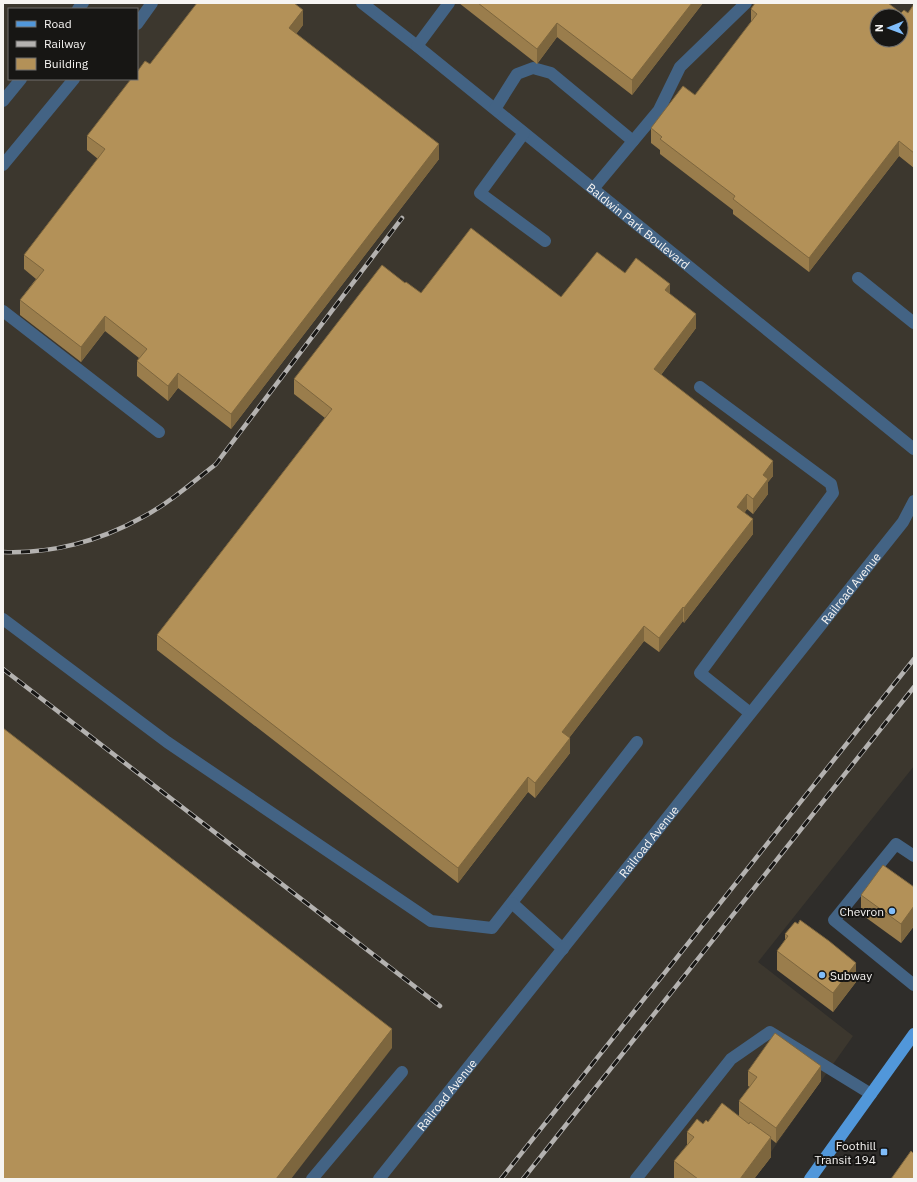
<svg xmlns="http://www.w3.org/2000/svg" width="917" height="1182" viewBox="0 0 917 1182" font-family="'IBM Plex Sans',sans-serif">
  <rect width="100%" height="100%" fill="#2f2d2a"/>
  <path fill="#3c372e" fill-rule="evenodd" d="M 3,3 L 914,3 L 914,766 L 758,962 L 853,1036 L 752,1179 L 3,1179 ZM 9,9 L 137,9 L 137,79 L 9,79 ZM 877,16 L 901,16 L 901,40 L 877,40 Z"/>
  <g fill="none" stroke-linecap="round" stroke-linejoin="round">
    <g stroke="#436384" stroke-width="12">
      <path id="s1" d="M 362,3 L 417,46 L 914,449"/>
      <polyline points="78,9 83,3"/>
      <polyline points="137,24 152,3"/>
      <polyline points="417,46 449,3"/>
      <polyline points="3,101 21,79"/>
      <polyline points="495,109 517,74 533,68 551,73 633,141"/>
      <polyline points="524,133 480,193 545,241"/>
      <polyline points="3,165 74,79"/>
      <polyline points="593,189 659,110 680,67 746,3"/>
      <polyline points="858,278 914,323"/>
      <polyline points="3,311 159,432"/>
      <polyline points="700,387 831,484 833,493 700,673 750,713"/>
      <polyline points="3,619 167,742 431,921 492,928 637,742"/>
      <polyline points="914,856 896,844 834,920 914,985"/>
      <polyline points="512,903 563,949"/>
      <polyline points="312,1179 402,1072"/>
      <path id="s2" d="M 379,1179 L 903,522 L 914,501"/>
      <polyline points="636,1179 731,1059 770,1032 871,1094"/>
    </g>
    <polyline stroke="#5197da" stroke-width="12" points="810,1179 914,1034"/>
    <defs>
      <g id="rail">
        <path d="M 3,552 C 51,554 100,541 141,518 C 168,504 192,483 216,464 L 402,218"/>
        <polyline points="3,669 440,1006"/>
        <polyline points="501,1179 914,659"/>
        <polyline points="523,1179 914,687"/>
      </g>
    </defs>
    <use href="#rail" stroke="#b4b2b0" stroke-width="4.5"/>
    <use href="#rail" stroke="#171614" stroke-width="3" stroke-dasharray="9" stroke-linecap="butt"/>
  </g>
  <g fill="#9a7d4c">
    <polygon points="459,3 703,3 632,95 557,37 537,64"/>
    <polygon points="914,4 914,168 899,156 809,272 733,214 733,210 660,154 660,150 651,143 651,128 695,95 751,23 751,9 901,13 908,13"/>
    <polygon points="303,25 296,34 439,159 231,429 178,388 168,401 137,376 137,361 139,358 105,331 81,362 20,315 20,300 36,279 24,269 24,255 98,159 87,150 87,136 150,64"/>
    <polygon points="625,273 670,294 696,328 661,375 773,476 768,482 768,494 753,514 747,509 745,512 753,534 684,623 683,621 659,652 644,641 569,738 570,753 535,798 528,792 458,883 157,650 157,635 325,418 294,394 294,379 405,283 421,293 561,297"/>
    <polygon points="914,887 914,926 901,943 861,914 861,895"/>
    <polygon points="798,924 856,982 833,1012 777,970 777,951 785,941 785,934"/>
    <polygon points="748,1071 821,1081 776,1143 771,1139 771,1157 754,1179 674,1179 674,1161 687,1145 687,1132 708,1122 739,1116 739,1101 750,1087 748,1086"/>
  </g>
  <g fill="#7d663e">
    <polygon points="692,3 703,3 632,95 632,80"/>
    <polygon points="303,10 303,25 289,43 289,28"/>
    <polygon points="557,23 557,37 537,64 537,49"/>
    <polygon points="899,141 899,156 809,272 809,258"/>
    <polygon points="439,144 439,159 231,429 231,414"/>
    <polygon points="670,284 670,299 665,290"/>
    <polygon points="696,314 696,328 654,384 654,369"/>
    <polygon points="105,316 105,331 81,362 81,347"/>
    <polygon points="178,373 178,388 168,401 168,386"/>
    <polygon points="773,461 773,476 768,482 768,494 753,514 753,499 763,475"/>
    <polygon points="747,494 747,509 737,522 737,507"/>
    <polygon points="753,519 753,534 684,623 684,608"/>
    <polygon points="683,607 683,621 659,652 659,638"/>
    <polygon points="644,626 644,641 562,747 562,732"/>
    <polygon points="570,738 570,753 535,798 535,783"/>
    <polygon points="528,777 528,792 458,883 458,868"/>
    <polygon points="914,906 914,926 901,943 901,924"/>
    <polygon points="856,963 856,982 833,1012 833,993"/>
    <polygon points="392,1029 392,1048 291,1179 276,1179"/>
    <polygon points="821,1066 821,1081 776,1143 776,1128"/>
    <polygon points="771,1137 771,1157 754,1179 740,1179"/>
  </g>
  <g fill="#b39158" stroke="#7d663e" fill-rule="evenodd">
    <polygon points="197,3 294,3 303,10 289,28 439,144 231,414 178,373 168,386 137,361 147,349 105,316 81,347 20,300 44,270 24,255 105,149 87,136 131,79 137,79 137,72 145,61 150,64"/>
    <polygon points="478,3 692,3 632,80 557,23 537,49"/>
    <path d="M 755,3 L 888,3 L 901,13 L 904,10 L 908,13 L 914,4 L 914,153 L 899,141 L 809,258 L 733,199 L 735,196 L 660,139 L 662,137 L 651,128 L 683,86 L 695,95 L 757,14 L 751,9 ZM 877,16 L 901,16 L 901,40 L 877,40 Z"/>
    <polygon points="471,228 561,297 597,252 625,273 636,258 670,284 665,290 696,314 654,369 773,461 763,475 768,479 753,499 747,494 737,507 753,519 684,608 683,607 659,638 644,626 562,732 570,738 535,783 528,777 458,868 157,635 332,409 294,379 382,265 405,283 406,282 421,293"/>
    <polygon points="3,728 392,1029 276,1179 3,1179"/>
    <polygon points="883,865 914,887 914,906 901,924 861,895"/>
    <polygon points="800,920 829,941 856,963 833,993 777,951 788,936 785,934 795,922 798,924"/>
    <polygon points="775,1033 821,1066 776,1128 739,1101 757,1077 748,1071"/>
    <polygon points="722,1103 749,1124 750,1122 771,1137 740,1179 698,1179 674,1161 694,1137 687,1132 697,1119 703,1124 706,1120 708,1122"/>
    <polygon points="911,1151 914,1154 914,1179 891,1179"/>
  </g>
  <g fill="#80bdfa" stroke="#171614" stroke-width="1.5">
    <circle cx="892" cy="911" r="4"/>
    <circle cx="822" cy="975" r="4"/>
    <rect x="880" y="1148" width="8" height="8" rx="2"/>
  </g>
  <g text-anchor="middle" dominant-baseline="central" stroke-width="4" stroke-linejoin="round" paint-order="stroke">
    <g font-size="12" fill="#f6f4f2" stroke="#171614">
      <text stroke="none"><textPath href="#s1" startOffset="355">Baldwin Park Boulevard</textPath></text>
      <text stroke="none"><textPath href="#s2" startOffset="756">Railroad Avenue</textPath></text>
      <text stroke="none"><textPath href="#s2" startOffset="432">Railroad Avenue</textPath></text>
      <text stroke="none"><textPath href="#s2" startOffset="108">Railroad Avenue</textPath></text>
    </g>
    <g font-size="12" fill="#f6f4f2" stroke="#171614" text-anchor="end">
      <text x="884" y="911">Chevron</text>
      <text x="830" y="975" text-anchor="start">Subway</text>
      <text x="876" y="1145">Foothill<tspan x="876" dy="14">Transit 194</tspan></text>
    </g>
  </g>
  <rect width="917" height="1182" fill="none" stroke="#f6f4f2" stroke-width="8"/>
  <rect x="8" y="8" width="130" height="72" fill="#171614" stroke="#706f6d"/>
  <rect x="16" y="21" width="20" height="6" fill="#5197da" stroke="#706f6d"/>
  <text x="44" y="28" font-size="12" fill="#f6f4f2">Road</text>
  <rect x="16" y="41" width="20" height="6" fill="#b4b2b0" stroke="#706f6d"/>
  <text x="44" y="48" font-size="12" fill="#f6f4f2">Railway</text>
  <rect x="16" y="58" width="20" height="12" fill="#b39158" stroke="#706f6d"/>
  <text x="44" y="68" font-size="12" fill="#f6f4f2">Building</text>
  <g transform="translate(889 28) rotate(269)"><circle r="19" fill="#171614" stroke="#706f6d"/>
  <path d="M0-3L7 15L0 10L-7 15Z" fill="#80bdfa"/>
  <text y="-6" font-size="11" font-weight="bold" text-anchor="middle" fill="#f6f4f2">N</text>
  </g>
</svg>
